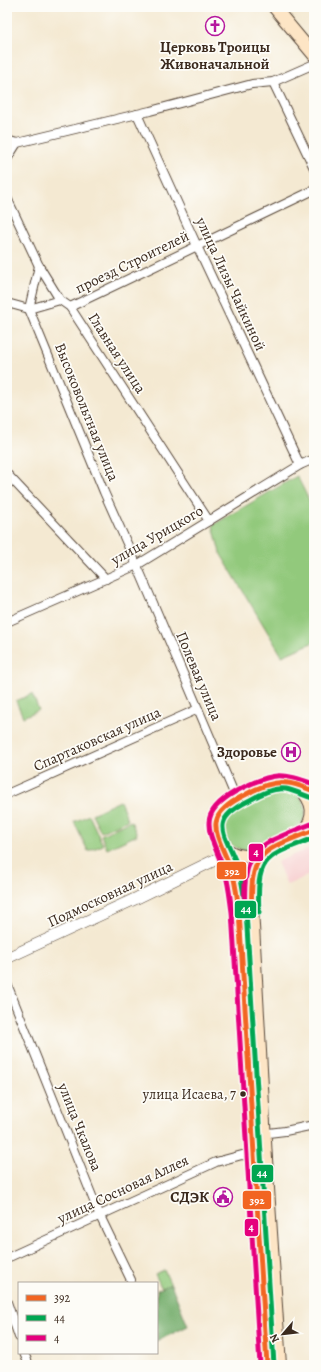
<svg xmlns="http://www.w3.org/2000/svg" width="321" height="1372" viewBox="0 0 321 1372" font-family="Alegreya,serif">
  <rect width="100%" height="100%" fill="#fdfcf7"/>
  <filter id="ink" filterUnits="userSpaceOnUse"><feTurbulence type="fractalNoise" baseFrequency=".025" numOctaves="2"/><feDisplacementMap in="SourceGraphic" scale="8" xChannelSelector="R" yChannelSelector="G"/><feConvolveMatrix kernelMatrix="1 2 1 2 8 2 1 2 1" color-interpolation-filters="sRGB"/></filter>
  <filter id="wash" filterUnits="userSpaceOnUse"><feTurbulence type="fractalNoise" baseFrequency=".012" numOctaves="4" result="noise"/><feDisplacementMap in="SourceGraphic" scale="16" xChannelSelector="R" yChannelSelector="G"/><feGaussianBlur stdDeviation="0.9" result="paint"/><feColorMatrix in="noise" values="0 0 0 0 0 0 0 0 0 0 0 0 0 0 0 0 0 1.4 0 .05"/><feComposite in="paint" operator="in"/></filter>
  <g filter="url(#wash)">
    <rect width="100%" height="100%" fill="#f4e9d2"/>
    <polygon fill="#f7cfd0" points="314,846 314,873 287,885 277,862"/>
    <g fill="#92c97c" stroke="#667a4d">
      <polygon points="297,476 314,510 314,642 282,656 220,553 213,525"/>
      <polygon points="32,694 39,710 23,717 16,701"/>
      <path d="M 283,788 C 308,794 313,816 294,832 L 251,850 C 241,851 233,848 227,840 C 219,830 222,817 231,809 C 239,803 266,794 277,789 Z"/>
      <polygon points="120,801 128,820 101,832 92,814"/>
      <polygon points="89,815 103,845 88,851 74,822"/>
      <polygon points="131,821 137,835 107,849 101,835"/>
      <polygon points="164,1270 172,1287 163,1291 155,1274"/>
    </g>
    <polygon fill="#75ad6c" stroke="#586c45" points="171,1284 188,1326 157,1341 157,1290"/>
  </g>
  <g filter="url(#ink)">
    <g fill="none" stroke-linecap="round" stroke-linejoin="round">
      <defs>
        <g id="minor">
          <polyline points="273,82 314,168"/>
          <polyline points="137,114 197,246 300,465"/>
          <polyline points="7,140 17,143 150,111 252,84 273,82 314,64"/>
          <polyline points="7,159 17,143"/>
          <polyline points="7,198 39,266 60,300 70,307 209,521"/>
          <polyline points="39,266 29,309 104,492 142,577 236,798"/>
          <polyline points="7,303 29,309 60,300"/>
          <polyline points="70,307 314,190"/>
          <polyline points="7,474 106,579"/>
          <polyline points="7,622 137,565 300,465 314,459"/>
          <polyline points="7,794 198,709"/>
          <polyline points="7,984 100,1216 131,1280"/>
          <polyline points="260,1134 285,1131 314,1125"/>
          <polyline points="7,1258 216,1162 242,1155 254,1157"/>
          <polyline points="7,1302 19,1337"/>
          <polyline points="24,1353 29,1365"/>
        </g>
        <polyline id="tertiary" points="7,958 137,898 225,855"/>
        <g id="secondary">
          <polyline points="274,7 314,55"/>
          <path d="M 298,786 C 315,803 316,816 302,835"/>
          <path d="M 314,791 C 303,788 290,780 279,782 C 266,783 229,800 221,810 C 206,830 224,858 248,856 C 265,855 297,837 314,830"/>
          <polyline points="221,844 235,883 240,926 262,1294 267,1365"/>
          <path d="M 268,850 C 257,861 251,874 251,890 L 266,1159 L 280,1365"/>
        </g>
      </defs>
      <use href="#minor" stroke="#574739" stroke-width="10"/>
      <use href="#tertiary" stroke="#574739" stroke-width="12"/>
      <use href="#secondary" stroke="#574739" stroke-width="14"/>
      <use href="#minor" stroke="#fff" stroke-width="8"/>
      <use href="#tertiary" stroke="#fff" stroke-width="11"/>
      <use href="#secondary" stroke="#fde5c5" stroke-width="12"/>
      <defs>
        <g id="bus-1">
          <path d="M 252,912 C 249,850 262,851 314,830"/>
          <path d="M 267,1365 L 239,911 C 237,897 236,882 231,869 C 217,833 200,817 245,795 C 257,788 273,780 288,783 C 297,784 305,788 314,791"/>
        </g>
        <g id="bus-2">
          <path d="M 259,912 C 256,855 266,857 314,838"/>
          <path d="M 274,1365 L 246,911 C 244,896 243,882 238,868 C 227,835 206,822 248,801 C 259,795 273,787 286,789 C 295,791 303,795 312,798"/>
        </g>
        <g id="bus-3">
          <path d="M 245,912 C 242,847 256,846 311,824"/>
          <path d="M 260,1365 L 232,912 C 230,899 229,885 225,872 C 209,830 192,813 244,787 C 275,772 282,773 314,784"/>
        </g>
      </defs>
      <use href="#bus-1" stroke="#fdfcf7" stroke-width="8"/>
      <use href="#bus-2" stroke="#fdfcf7" stroke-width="8"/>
      <use href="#bus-3" stroke="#fdfcf7" stroke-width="8"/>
      <use href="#bus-1" stroke="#f26522" stroke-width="5"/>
      <use href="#bus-2" stroke="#00a651" stroke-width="5"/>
      <use href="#bus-3" stroke="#e5007d" stroke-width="5"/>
    </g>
  </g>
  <defs>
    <symbol id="church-ring" viewBox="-11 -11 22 22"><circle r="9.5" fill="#fdfcf7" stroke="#b5179e" stroke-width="1.5"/><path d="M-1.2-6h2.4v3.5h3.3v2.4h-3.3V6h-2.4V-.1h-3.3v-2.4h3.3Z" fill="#b5179e"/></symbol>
    <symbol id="hospital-ring" viewBox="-11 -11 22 22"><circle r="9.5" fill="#fdfcf7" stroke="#b5179e" stroke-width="1.5"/><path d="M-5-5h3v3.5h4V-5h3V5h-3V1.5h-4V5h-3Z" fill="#b5179e"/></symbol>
    <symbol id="civic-ring" viewBox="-11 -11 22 22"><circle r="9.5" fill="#fdfcf7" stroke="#b5179e" stroke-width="1.5"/><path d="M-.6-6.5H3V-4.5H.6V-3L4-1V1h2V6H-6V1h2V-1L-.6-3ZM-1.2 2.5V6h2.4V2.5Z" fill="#b5179e"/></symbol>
  </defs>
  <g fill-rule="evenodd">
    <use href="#church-ring" x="204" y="15" width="22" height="22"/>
    <use href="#hospital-ring" x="280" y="741" width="22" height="22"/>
    <use href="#civic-ring" x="212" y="1186" width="22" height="22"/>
  </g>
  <circle fill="#3b2a1e" stroke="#fdfcf7" stroke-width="1.5" cx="243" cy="1094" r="3.5"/>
  <g text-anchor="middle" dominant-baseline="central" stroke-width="3.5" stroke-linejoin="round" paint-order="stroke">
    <g font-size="14" fill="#3b2a1e" stroke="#fdfcf7" text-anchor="end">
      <text x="236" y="1094">улица Исаева, 7</text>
    </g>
    <g font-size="15" font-weight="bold" fill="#3b2a1e" stroke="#fdfcf7" text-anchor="end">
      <text x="215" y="47" text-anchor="middle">Церковь Троицы<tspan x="215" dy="17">Живоначальной</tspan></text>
      <text x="277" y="752">Здоровье</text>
      <text x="209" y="1197">СДЭК</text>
    </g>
    <g font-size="15" fill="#3b2a1e" stroke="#fdfcf7">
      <text transform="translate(132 262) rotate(-26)">проезд Строителей</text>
      <text transform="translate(231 284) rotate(65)">улица Лизы Чайкиной</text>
      <text transform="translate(117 353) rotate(57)">Главная улица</text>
      <text transform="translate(87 412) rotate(68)">Высоковольтная улица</text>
      <text transform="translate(157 535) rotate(-30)">улица Урицкого</text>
      <text transform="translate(199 676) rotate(67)">Полевая улица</text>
      <text transform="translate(97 739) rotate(-24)">Спартаковская улица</text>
      <text transform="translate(110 894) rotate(-25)">Подмосковная улица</text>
      <text transform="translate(80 1127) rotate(68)">улица Чкалова</text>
      <text transform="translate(123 1189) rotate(-25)">улица Сосновая Аллея</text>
    </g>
  </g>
  <g stroke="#fdfcf7" stroke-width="1.5">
    <rect x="248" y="843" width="16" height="19" rx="4" fill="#e5007d"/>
    <rect x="216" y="861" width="31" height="19" rx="4" fill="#f26522"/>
    <rect x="234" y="900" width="23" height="19" rx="4" fill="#00a651"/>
    <rect x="251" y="1164" width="23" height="19" rx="4" fill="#00a651"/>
    <rect x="242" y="1190" width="30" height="20" rx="4" fill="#f26522"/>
    <rect x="244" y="1218" width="15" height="19" rx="4" fill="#e5007d"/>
  </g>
  <g font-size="11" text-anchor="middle" font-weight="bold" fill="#fff">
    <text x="256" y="856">4</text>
    <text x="232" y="875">392</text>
    <text x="246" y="913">44</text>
    <text x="262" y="1177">44</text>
    <text x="257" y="1204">392</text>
    <text x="251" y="1231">4</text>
  </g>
  <rect width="321" height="1372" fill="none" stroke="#fdfcf7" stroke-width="24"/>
  <rect x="18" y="1282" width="140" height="72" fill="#fdfcf7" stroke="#afa8a0"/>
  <rect x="26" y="1295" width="20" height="6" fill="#f26522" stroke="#afa8a0"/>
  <text x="54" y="1302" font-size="12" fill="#3b2a1e">392</text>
  <rect x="26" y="1315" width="20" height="6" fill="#00a651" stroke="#afa8a0"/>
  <text x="54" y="1322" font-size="12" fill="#3b2a1e">44</text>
  <rect x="26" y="1335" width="20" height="6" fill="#e5007d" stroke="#afa8a0"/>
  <text x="54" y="1342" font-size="12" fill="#3b2a1e">4</text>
  <g transform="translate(283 1334) rotate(242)" stroke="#fdfcf7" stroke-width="3" paint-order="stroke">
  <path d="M0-3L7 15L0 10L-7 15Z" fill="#3b2a1e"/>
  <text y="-6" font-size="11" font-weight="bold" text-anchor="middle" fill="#3b2a1e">N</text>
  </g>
</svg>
